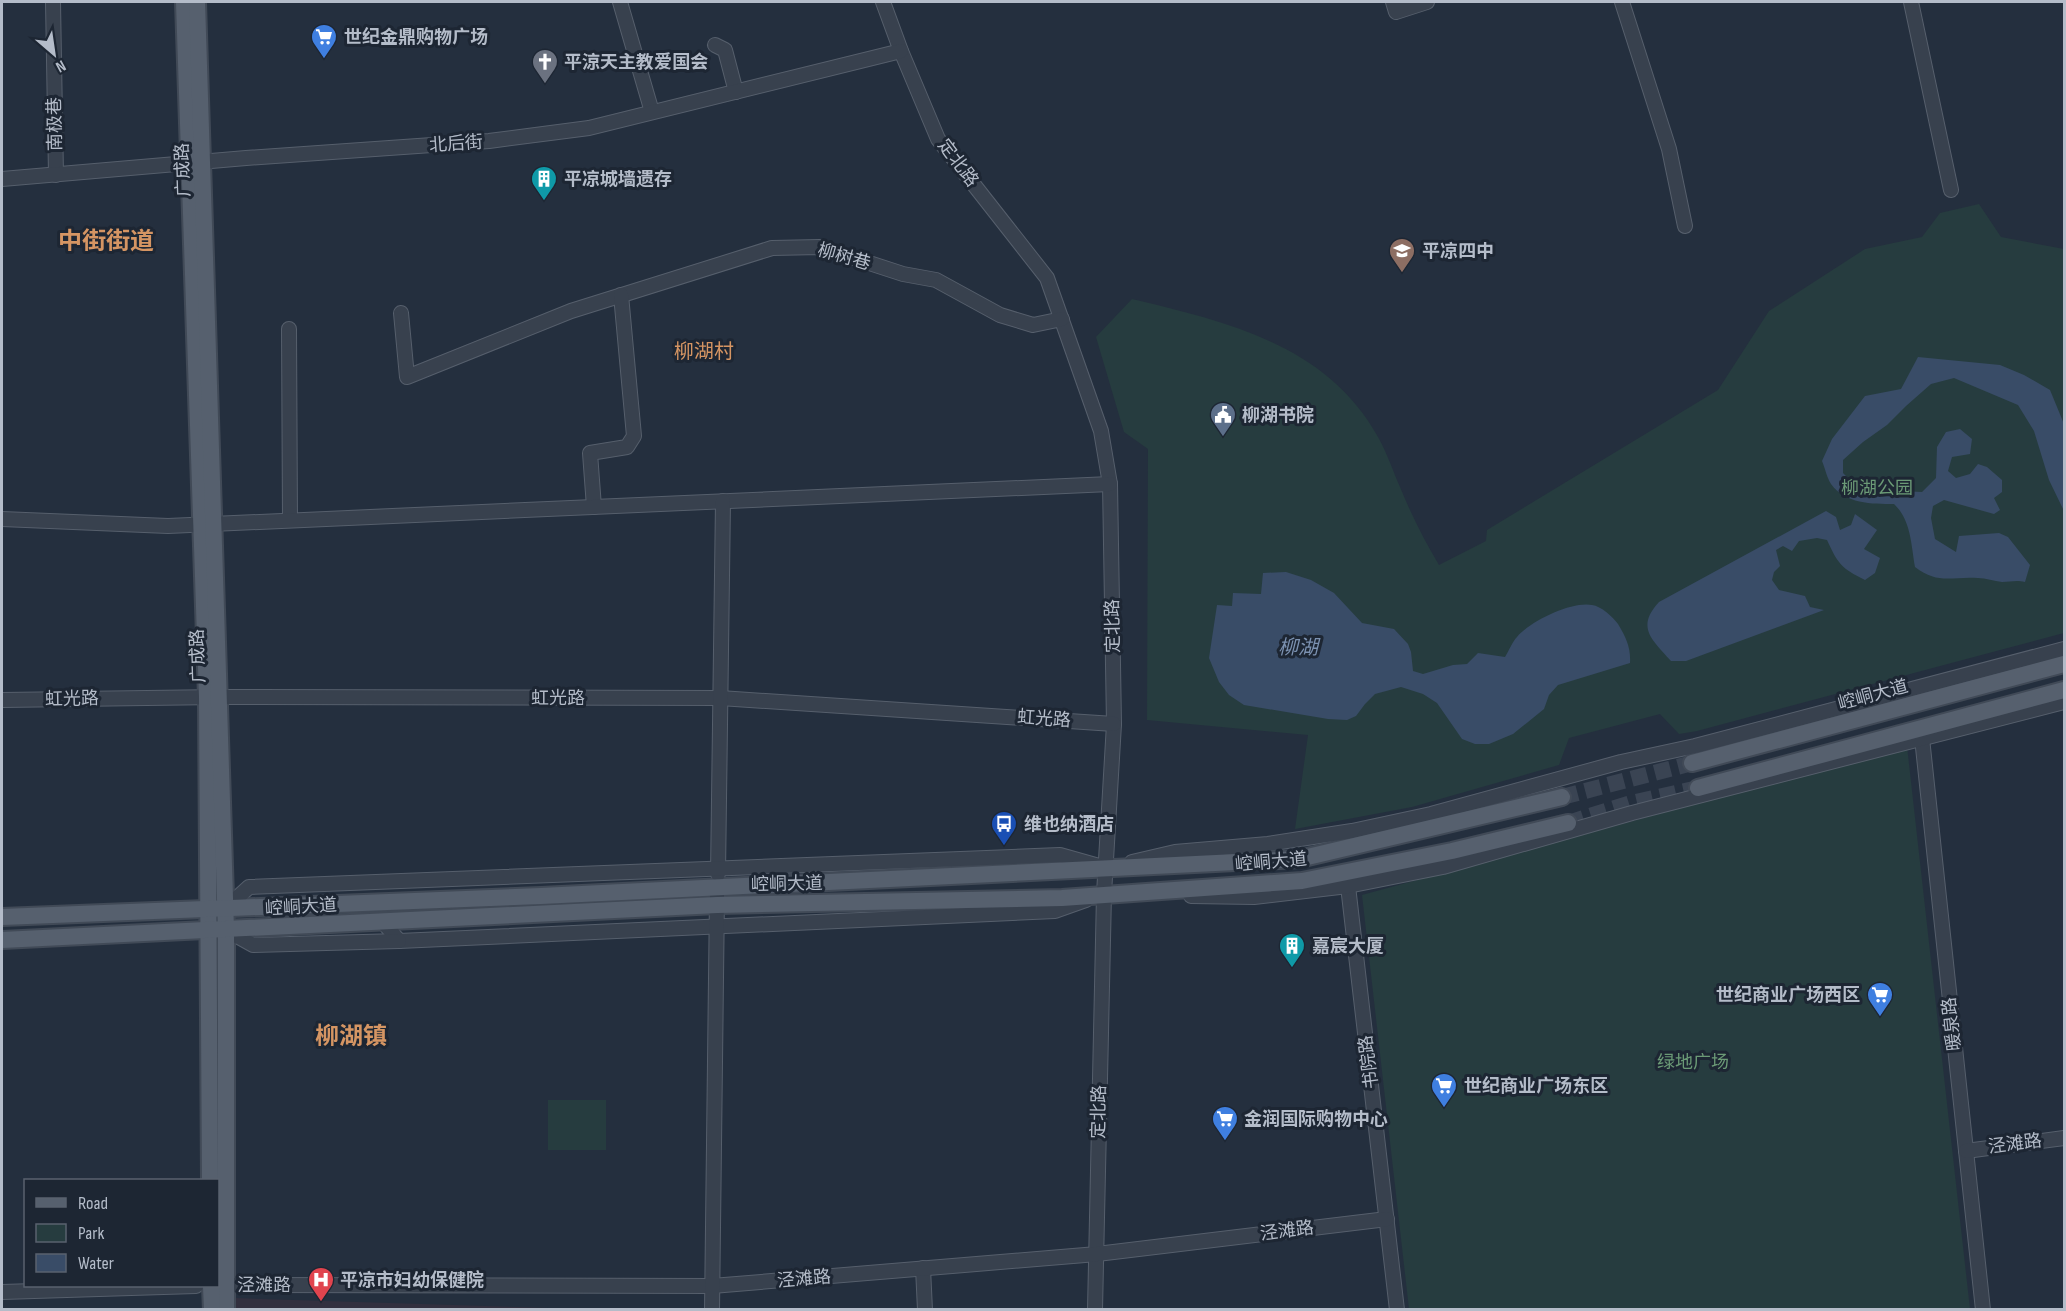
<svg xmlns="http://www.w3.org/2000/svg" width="2066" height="1311" viewBox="0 0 2066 1311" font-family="'Sofia Sans Condensed','Noto Sans SC',sans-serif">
  <rect width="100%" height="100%" fill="#242f3e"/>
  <polygon fill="#32303f" points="234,1298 581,1309 235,1310"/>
  <g fill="#263c3f">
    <path d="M 1979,204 L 2001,237 L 2064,249 L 2064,633 L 1697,731 L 1679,734 L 1660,714 L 1569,738 L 1559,765 L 1412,807 L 1295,829 L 1308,735 L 1147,720 L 1148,449 L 1124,432 L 1096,337 L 1132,299 C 1228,322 1327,345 1378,437 C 1387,453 1393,471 1400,487 C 1411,514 1424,540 1439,565 L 1486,541 L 1487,530 L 1718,390 L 1769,311 L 1865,249 L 1922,237 L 1940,213 Z"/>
    <polygon points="1907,746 1970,1309 1409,1309 1362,895"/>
    <rect x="548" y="1100" width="58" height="50"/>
  </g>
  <g fill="#394c67">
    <path d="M 1918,357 L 2000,365 L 2024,375 L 2050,390 L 2064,424 L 2064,511 L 2049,480 L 2034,431 L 2018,405 L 1954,378 L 1931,384 L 1906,406 L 1887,425 L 1863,442 L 1843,460 L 1843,473 L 1855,485 L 1879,490 L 1922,492 L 1936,478 L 1937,447 L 1946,432 L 1960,429 L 1972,439 L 1970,454 L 1952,457 L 1948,471 L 1956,478 L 1970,474 L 1978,464 L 1987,467 L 2002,480 L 2002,492 L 1994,498 L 2000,510 L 1994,514 L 1944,500 L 1933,506 L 1931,518 L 1935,539 L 1956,552 L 1959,536 L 1999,533 L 2008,537 L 2030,565 L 2025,582 C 2016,580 2010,582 2002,582 C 1994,581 1986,578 1978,578 C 1952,576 1938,585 1915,567 C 1911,544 1911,520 1894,504 C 1872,504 1845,504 1831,484 C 1827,478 1825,468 1822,461 L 1832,439 L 1865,396 L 1901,389 Z"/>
    <path d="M 1826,511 L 1836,517 L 1840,530 L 1851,525 L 1855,514 L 1877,530 L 1864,549 L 1880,558 L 1875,573 L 1865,580 C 1841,568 1838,564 1827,540 L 1817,538 L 1799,541 L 1792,551 L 1783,546 L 1776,550 L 1780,566 L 1774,572 L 1772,580 L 1779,590 L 1805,596 L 1810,607 L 1824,610 L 1686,661 L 1671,661 C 1653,640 1635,628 1659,602 Z"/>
    <path d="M 1286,572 L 1311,580 L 1334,593 L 1362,623 L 1394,629 L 1408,644 L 1411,652 L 1413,671 L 1423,674 L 1453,665 L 1467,664 L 1478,653 L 1505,657 C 1509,651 1512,642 1517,637 C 1530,621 1572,601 1592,605 C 1601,606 1613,617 1618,624 C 1626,637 1631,648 1630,663 L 1558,685 L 1549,695 L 1544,709 L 1513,734 L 1489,744 L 1475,744 L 1462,739 L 1437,703 L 1423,694 L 1401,687 L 1375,694 L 1365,704 L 1356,716 L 1347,720 L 1328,719 L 1244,705 L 1229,695 L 1219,682 L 1209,658 L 1217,605 L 1232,606 L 1233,593 L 1261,594 L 1263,573 Z"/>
  </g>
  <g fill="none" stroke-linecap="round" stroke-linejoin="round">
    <g stroke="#3a4453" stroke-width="16" stroke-dasharray="16 8" stroke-linecap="butt">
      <polyline points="1562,797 1692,763"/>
      <polyline points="1568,823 1631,803 1698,788"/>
    </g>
    <defs>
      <g id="minor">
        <polyline points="53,2 56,175"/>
        <polyline points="620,2 652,112"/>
        <polyline points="883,2 901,51 938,139 1047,278 1101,431 1110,484 1114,724 1104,894 1095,1310"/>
        <polyline points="1393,2 1396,12 1427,2"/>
        <polyline points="1622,2 1669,149 1685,226"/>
        <polyline points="1911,2 1951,190"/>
        <polyline points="715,45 725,50 736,92"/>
        <polyline points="2,179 246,158 489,141 589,128 901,51"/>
        <polyline points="401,313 407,377 571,311 772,248 820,247 903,274 936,280 1000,315 1033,325 1062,319"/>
        <polyline points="289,329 290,520"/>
        <polyline points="594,507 590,453 627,447 634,436 621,295"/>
        <polyline points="2,519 168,526 1110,484"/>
        <polyline points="2,700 219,697 720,698 1114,724"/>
        <polyline points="1922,738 1983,1310"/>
        <polyline points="1132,862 1175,852 1268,844 1352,831 1431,814 1621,762 1695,746 2064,649"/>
        <polyline points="718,874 723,501"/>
        <polyline points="1348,886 1397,1310"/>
        <polyline points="1191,896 1254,897 1348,886 1443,867 1632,813 2064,702"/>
        <polyline points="226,908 249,887 1060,855 1099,866"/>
        <polyline points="383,922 399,941 1055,911 1086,900"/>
        <polyline points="226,930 253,945 399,941"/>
        <polyline points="1966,1151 2064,1138"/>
        <polyline points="923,1268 925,1310"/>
        <polyline points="218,1285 712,1286 1097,1254 1387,1219"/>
        <polyline points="2,1292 196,1286"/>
        <polyline points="712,1310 717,896"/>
      </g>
      <g id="major">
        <polyline points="184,2 207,697 210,1180"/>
        <polyline points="197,2 226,930 226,1310"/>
        <polyline points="1692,763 2064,664"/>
        <polyline points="1698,788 2064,690"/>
        <polyline points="2,917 541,896 1299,859 1562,797"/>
        <polyline points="2,940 717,905 1062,898 1302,881 1452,851 1568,823"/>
        <polyline points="211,1286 212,1310"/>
      </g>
    </defs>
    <use href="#minor" stroke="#565f6c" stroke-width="16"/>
    <use href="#major" stroke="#414a57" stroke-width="20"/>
    <use href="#minor" stroke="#38414e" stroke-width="14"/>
    <use href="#major" stroke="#56606e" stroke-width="16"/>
  </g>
  <defs>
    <symbol id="supermarket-pin" viewBox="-11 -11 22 30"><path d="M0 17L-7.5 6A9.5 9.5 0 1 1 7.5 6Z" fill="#3f7fe0" stroke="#1d2633"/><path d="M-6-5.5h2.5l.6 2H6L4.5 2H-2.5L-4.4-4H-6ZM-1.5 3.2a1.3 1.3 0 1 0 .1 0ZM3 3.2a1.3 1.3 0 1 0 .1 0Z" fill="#fff"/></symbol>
    <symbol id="church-pin" viewBox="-11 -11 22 30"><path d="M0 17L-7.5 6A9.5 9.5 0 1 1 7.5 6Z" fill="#6b7280" stroke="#1d2633"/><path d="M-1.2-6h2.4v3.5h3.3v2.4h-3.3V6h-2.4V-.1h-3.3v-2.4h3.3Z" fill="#fff"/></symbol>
    <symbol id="building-pin" viewBox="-11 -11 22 30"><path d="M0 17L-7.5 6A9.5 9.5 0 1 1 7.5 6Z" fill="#0f9aa8" stroke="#1d2633"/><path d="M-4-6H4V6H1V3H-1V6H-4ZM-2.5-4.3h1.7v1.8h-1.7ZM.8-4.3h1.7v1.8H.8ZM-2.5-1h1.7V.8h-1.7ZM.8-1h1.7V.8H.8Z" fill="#fff"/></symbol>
    <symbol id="school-pin" viewBox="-11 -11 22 30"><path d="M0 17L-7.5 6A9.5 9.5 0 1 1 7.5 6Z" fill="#8d6e63" stroke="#1d2633"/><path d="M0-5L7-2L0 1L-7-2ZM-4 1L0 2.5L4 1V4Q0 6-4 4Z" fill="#fff"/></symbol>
    <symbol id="civic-pin" viewBox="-11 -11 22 30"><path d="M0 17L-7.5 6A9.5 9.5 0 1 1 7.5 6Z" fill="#5c6f8a" stroke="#1d2633"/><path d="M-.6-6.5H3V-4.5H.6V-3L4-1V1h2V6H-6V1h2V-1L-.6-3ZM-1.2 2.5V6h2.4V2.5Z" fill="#fff"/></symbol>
    <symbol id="bus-pin" viewBox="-11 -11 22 30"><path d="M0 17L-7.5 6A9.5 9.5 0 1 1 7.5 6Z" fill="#1a4fb4" stroke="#1d2633"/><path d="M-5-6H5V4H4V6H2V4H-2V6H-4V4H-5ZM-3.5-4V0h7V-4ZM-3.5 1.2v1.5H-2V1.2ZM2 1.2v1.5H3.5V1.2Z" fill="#fff"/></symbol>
    <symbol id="hospital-pin" viewBox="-11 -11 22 30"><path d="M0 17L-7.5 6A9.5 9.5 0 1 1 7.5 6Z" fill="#e0444e" stroke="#1d2633"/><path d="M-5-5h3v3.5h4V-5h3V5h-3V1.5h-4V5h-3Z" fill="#fff"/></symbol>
  </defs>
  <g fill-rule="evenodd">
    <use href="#supermarket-pin" x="309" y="22" width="30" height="40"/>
    <use href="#church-pin" x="530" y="47" width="30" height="40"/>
    <use href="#building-pin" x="529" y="164" width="30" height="40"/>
    <use href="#school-pin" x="1387" y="236" width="30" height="40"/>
    <use href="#civic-pin" x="1208" y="400" width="30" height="40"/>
    <use href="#bus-pin" x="989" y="809" width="30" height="40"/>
    <use href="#building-pin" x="1277" y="931" width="30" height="40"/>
    <use href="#supermarket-pin" x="1865" y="980" width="30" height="40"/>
    <use href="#supermarket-pin" x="1429" y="1071" width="30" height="40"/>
    <use href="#supermarket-pin" x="1210" y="1104" width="30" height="40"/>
    <use href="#hospital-pin" x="306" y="1265" width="30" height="40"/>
  </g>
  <g text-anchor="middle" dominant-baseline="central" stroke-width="6" stroke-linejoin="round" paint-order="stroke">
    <g font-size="18" font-weight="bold" fill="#b4bcc9" stroke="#1d2633" text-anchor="start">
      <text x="344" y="37">世纪金鼎购物广场</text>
      <text x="564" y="62">平涼天主教爱国会</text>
      <text x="564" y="179">平凉城墙遗存</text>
      <text x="1422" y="251">平凉四中</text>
      <text x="1242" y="415">柳湖书院</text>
      <text x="1024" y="824">维也纳酒店</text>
      <text x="1312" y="946">嘉宸大厦</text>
      <text x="1860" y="995" text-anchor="end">世纪商业广场西区</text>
      <text x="1464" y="1086">世纪商业广场东区</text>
      <text x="1244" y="1119">金润国际购物中心</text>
      <text x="340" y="1280">平凉市妇幼保健院</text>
    </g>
    <g font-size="18" fill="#b4bcc9" stroke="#1d2633">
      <text transform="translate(55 124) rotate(-91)">南极巷</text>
      <text transform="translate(456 144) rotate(-4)">北后街</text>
      <text transform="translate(958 163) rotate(53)">定北路</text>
      <text transform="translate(183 170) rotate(-92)">广成路</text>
      <text transform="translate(844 257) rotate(16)">柳树巷</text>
      <text transform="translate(1113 626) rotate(-91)">定北路</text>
      <text transform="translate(198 656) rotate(-92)">广成路</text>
      <text transform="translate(1873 695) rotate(-15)">崆峒大道</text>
      <text x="558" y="698">虹光路</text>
      <text transform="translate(72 699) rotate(-1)">虹光路</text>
      <text transform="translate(1044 719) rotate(4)">虹光路</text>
      <text transform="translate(1271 862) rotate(-5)">崆峒大道</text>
      <text transform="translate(787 884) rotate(-1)">崆峒大道</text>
      <text transform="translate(301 907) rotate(-3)">崆峒大道</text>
      <text transform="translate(1952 1024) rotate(-96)">暖泉路</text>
      <text transform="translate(1369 1062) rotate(-97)">书院路</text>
      <text transform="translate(1099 1112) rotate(-89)">定北路</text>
      <text transform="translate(2015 1144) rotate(-7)">泾滩路</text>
      <text transform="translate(1287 1231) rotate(-7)">泾滩路</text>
      <text transform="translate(804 1279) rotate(-5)">泾滩路</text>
      <text x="264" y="1285">泾滩路</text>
    </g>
    <g font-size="18" fill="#6b9a76" stroke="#1d2633">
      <text x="1877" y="488">柳湖公园</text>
      <text x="1693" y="1062">绿地广场</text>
    </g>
    <g font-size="20" fill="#d59563" stroke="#1d2633">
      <text x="704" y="352">柳湖村</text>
    </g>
    <g font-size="20" font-style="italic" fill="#7c92b1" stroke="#1d2633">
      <text x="1298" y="648">柳湖</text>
    </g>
    <g font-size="24" font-weight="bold" fill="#d59563" stroke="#1d2633">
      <text x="106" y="241">中街街道</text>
      <text x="351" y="1036">柳湖镇</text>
    </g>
  </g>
  <rect width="2066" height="1311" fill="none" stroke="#b4bcc9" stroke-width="6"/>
  <rect x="24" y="1179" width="195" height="108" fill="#1d2633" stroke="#59626f" stroke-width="1.5"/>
  <rect x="36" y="1198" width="30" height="9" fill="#56606e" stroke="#59626f" stroke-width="1.5"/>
  <text x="78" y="1209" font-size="18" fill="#b4bcc9">Road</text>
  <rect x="36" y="1224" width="30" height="18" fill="#263c3f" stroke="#59626f" stroke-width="1.5"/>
  <text x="78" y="1239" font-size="18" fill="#b4bcc9">Park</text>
  <rect x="36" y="1254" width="30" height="18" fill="#394c67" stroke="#59626f" stroke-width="1.5"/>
  <text x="78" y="1269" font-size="18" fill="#b4bcc9">Water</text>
  <g transform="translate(54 54) rotate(151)" stroke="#1d2633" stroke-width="4.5" paint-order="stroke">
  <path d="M0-4.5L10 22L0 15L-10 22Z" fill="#b4bcc9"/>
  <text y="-9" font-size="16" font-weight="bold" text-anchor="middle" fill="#b4bcc9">N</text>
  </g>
</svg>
